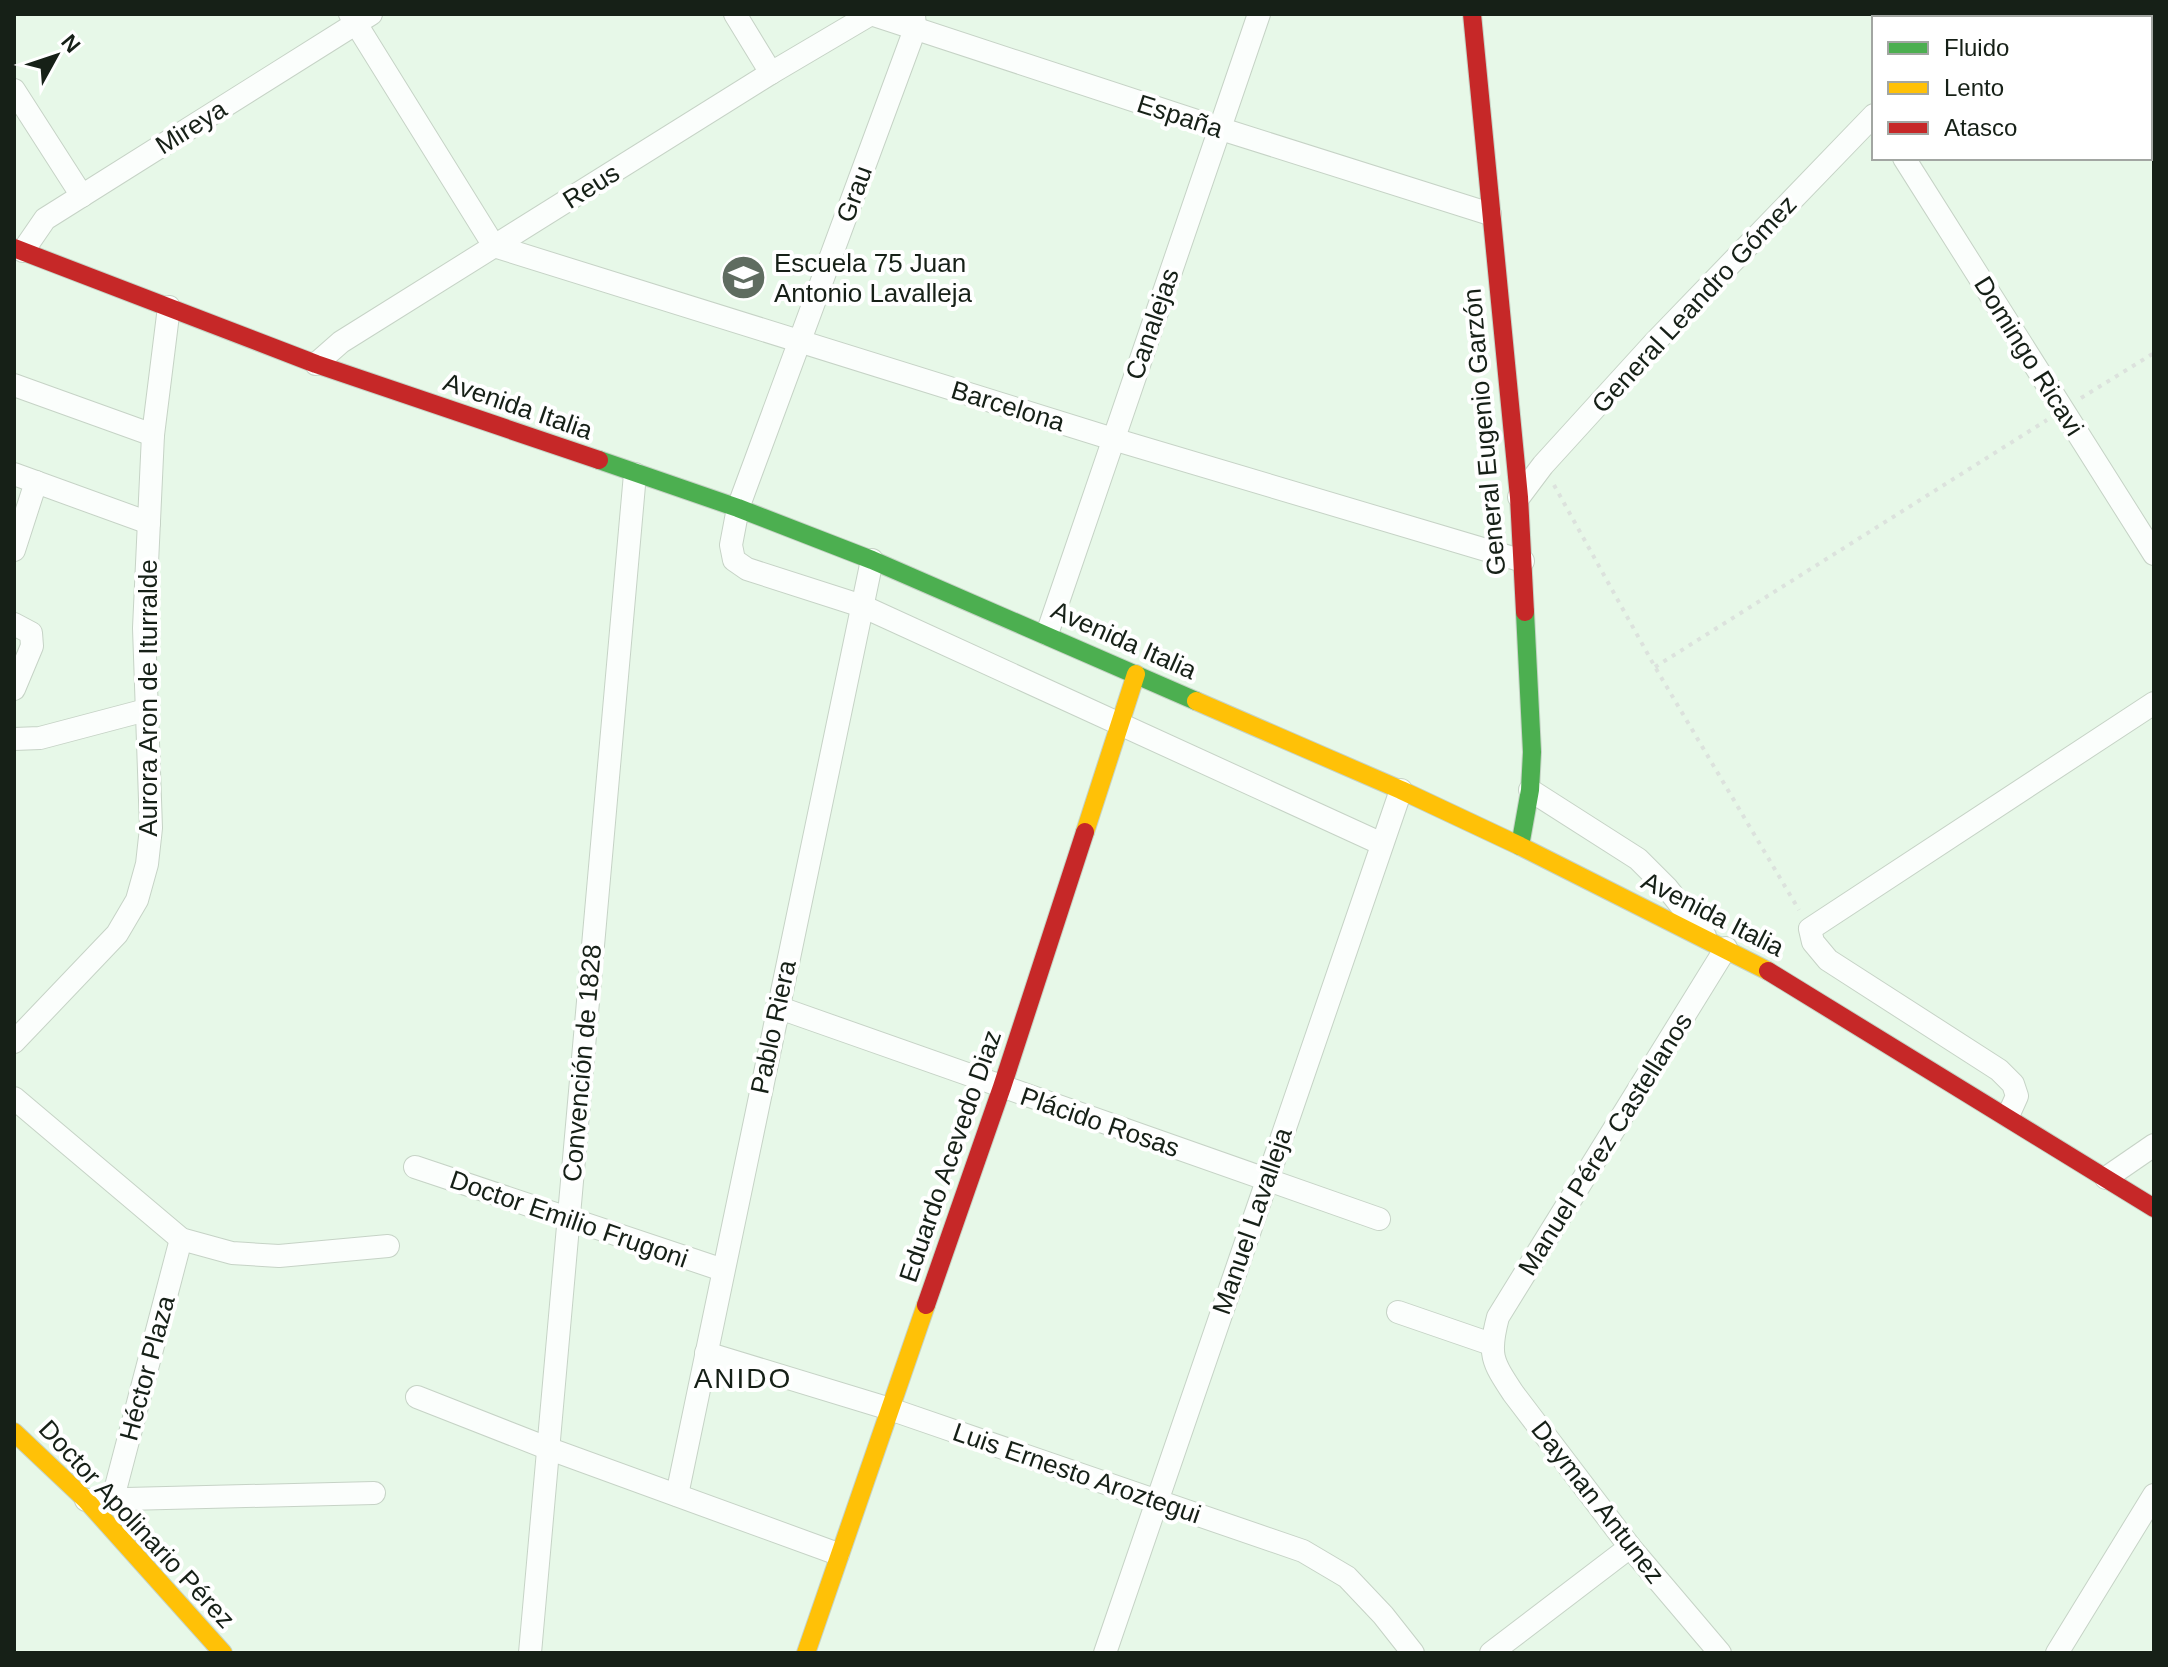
<svg xmlns="http://www.w3.org/2000/svg" width="2168" height="1667" viewBox="0 0 2168 1667" font-family="Helvetica,sans-serif">
  <rect width="100%" height="100%" fill="#e7f8e8"/>
  <g fill="none" stroke-linecap="round" stroke-linejoin="round">
    <defs>
      <g id="street">
        <polyline points="350,14 494,246 1113,439 1523,561"/>
        <polyline points="735,14 771,73"/>
        <polyline points="871,14 1218,128 1490,214"/>
        <polyline points="914,14 915,29 738,508 731,545 734,560 747,569 862,606 1382,844"/>
        <polyline points="1966,18 1970,14"/>
        <polyline points="14,90 82,196"/>
        <polyline points="1904,158 2154,554"/>
        <polyline points="23,251 45,219 371,14"/>
        <polyline points="316,364 341,342 771,73 871,14"/>
        <polyline points="14,385 153,435"/>
        <polyline points="14,474 149,523"/>
        <polyline points="1519,497 1543,465 1655,342 1874,115"/>
        <polyline points="14,550 36,482"/>
        <polyline points="14,624 31,633 32,646 14,689"/>
        <polyline points="1047,634 1259,14"/>
        <polyline points="14,739 40,738 146,710"/>
        <polyline points="1530,790 1638,859 1667,888 1705,936"/>
        <polyline points="777,1007 1379,1219"/>
        <polyline points="14,1042 117,934 137,900 147,864 151,828 144,628 153,435 169,307"/>
        <polyline points="14,1098 181,1239 232,1253 279,1256 388,1246"/>
        <polyline points="2008,1116 2017,1096 2013,1084 1999,1070 1828,960 1813,942 1810,929 2154,703"/>
        <polyline points="415,1167 723,1270"/>
        <polyline points="2106,1178 2154,1145"/>
        <polyline points="1398,1312 1491,1344"/>
        <polyline points="706,1353 890,1409 1303,1551 1347,1577 1383,1615 1413,1653"/>
        <polyline points="417,1397 547,1448 838,1554"/>
        <polyline points="677,1495 872,560"/>
        <polyline points="113,1498 181,1239"/>
        <polyline points="86,1500 374,1493"/>
        <polyline points="530,1653 635,474"/>
        <polyline points="1105,1653 1401,790"/>
        <polyline points="1491,1653 1630,1547"/>
        <path d="M 1720,1653 L 1630,1547 L 1513,1393 C 1492,1361 1488,1355 1498,1317 L 1726,948"/>
        <polyline points="2057,1653 2154,1495"/>
      </g>
      <g id="fast">
        <polyline points="599,460 738,508 872,560 1196,701"/>
        <polyline points="1520,846 1530,790 1532,752 1525,612"/>
      </g>
      <g id="slow">
        <polyline points="1196,701 1401,790 1520,846 1768,971"/>
        <polyline points="1085,832 1136,674"/>
        <polyline points="14,1432 86,1500 223,1653"/>
        <polyline points="806,1653 926,1305"/>
      </g>
      <g id="jam">
        <polyline points="1472,14 1519,497 1525,612"/>
        <polyline points="14,248 316,364 599,460"/>
        <polyline points="1768,971 2154,1208"/>
        <polyline points="926,1305 1002,1087 1085,832"/>
      </g>
    </defs>
    <use href="#street" stroke="#c6d3c6" stroke-width="24"/>
    <use href="#fast" stroke="#c6d3c6" stroke-width="20"/>
    <use href="#slow" stroke="#c6d3c6" stroke-width="20"/>
    <use href="#jam" stroke="#c6d3c6" stroke-width="20"/>
    <g stroke="#dce2dd" stroke-width="4" stroke-dasharray="4 6" stroke-linecap="butt">
      <polyline points="2081,398 2154,353"/>
      <polyline points="1554,485 1655,667 1799,910"/>
      <polyline points="1655,667 2047,420"/>
    </g>
    <use href="#street" stroke="#fbfefc" stroke-width="22"/>
    <use href="#fast" stroke="#4caf50" stroke-width="18"/>
    <use href="#slow" stroke="#ffc107" stroke-width="18"/>
    <use href="#jam" stroke="#c62828" stroke-width="18"/>
  </g>
  <defs>
    <symbol id="school-disc" viewBox="-11 -11 22 22"><circle r="9.5" fill="#5f6c60" stroke="#fff"/><path d="M0-5L7-2L0 1L-7-2ZM-4 1L0 2.5L4 1V4Q0 6-4 4Z" fill="#fff"/></symbol>
  </defs>
  <g fill-rule="evenodd">
    <use href="#school-disc" x="718" y="252" width="51" height="51"/>
  </g>
  <g text-anchor="middle" dominant-baseline="central" stroke-width="8" stroke-linejoin="round" paint-order="stroke">
    <g font-size="26" fill="#162017" stroke="#fff">
      <text transform="translate(1180 116) rotate(18)">España</text>
      <text transform="translate(191 127) rotate(-32)">Mireya</text>
      <text transform="translate(591 186) rotate(-32)">Reus</text>
      <text transform="translate(854 194) rotate(-70)">Grau</text>
      <text transform="translate(1694 304) rotate(-47)">General Leandro Gómez</text>
      <text transform="translate(1152 324) rotate(-71)">Canalejas</text>
      <text transform="translate(2029 356) rotate(58)">Domingo Ricavi</text>
      <text transform="translate(518 406) rotate(19)">Avenida Italia</text>
      <text transform="translate(1008 406) rotate(17)">Barcelona</text>
      <text transform="translate(1484 432) rotate(-95)">General Eugenio Garzón</text>
      <text transform="translate(1124 640) rotate(24)">Avenida Italia</text>
      <text transform="translate(148 698) rotate(-90)">Aurora Aron de Iturralde</text>
      <text transform="translate(1713 914) rotate(27)">Avenida Italia</text>
      <text transform="translate(773 1027) rotate(-78)">Pablo Riera</text>
      <text transform="translate(582 1063) rotate(-85)">Convención de 1828</text>
      <text transform="translate(1100 1122) rotate(19)">Plácido Rosas</text>
      <text transform="translate(1605 1144) rotate(-58)">Manuel Pérez Castellanos</text>
      <text transform="translate(950 1156) rotate(-71)">Eduardo Acevedo Diaz</text>
      <text transform="translate(569 1219) rotate(19)">Doctor Emilio Frugoni</text>
      <text transform="translate(1252 1221) rotate(-71)">Manuel Lavalleja</text>
      <text transform="translate(147 1368) rotate(-75)">Héctor Plaza</text>
      <text transform="translate(1077 1473) rotate(19)">Luis Ernesto Aroztegui</text>
      <text transform="translate(1598 1502) rotate(52)">Dayman Antunez</text>
      <text transform="translate(137 1524) rotate(47)">Doctor Apolinario Pérez</text>
    </g>
    <g font-size="26" fill="#162017" stroke="#fff" text-anchor="start">
      <text x="774" y="263">Escuela 75 Juan<tspan x="774" dy="30">Antonio Lavalleja</tspan></text>
    </g>
    <g font-size="28" letter-spacing="2" fill="#162017" stroke="#fff">
      <text x="743" y="1378">ANIDO</text>
    </g>
  </g>
  <rect width="2168" height="1667" fill="none" stroke="#162017" stroke-width="32"/>
  <rect x="1872" y="16" width="280" height="144" fill="#ffffff" stroke="#a2a6a2" stroke-width="2"/>
  <rect x="1888" y="42" width="40" height="12" fill="#4caf50" stroke="#a2a6a2" stroke-width="2"/>
  <text x="1944" y="56" font-size="24" fill="#162017">Fluido</text>
  <rect x="1888" y="82" width="40" height="12" fill="#ffc107" stroke="#a2a6a2" stroke-width="2"/>
  <text x="1944" y="96" font-size="24" fill="#162017">Lento</text>
  <rect x="1888" y="122" width="40" height="12" fill="#c62828" stroke="#a2a6a2" stroke-width="2"/>
  <text x="1944" y="136" font-size="24" fill="#162017">Atasco</text>
  <g transform="translate(56 56) rotate(50)" stroke="#ffffff" stroke-width="6" paint-order="stroke">
  <path d="M0-6L14 30L0 20L-14 30Z" fill="#162017"/>
  <text y="-12" font-size="22" font-weight="bold" text-anchor="middle" fill="#162017">N</text>
  </g>
</svg>
